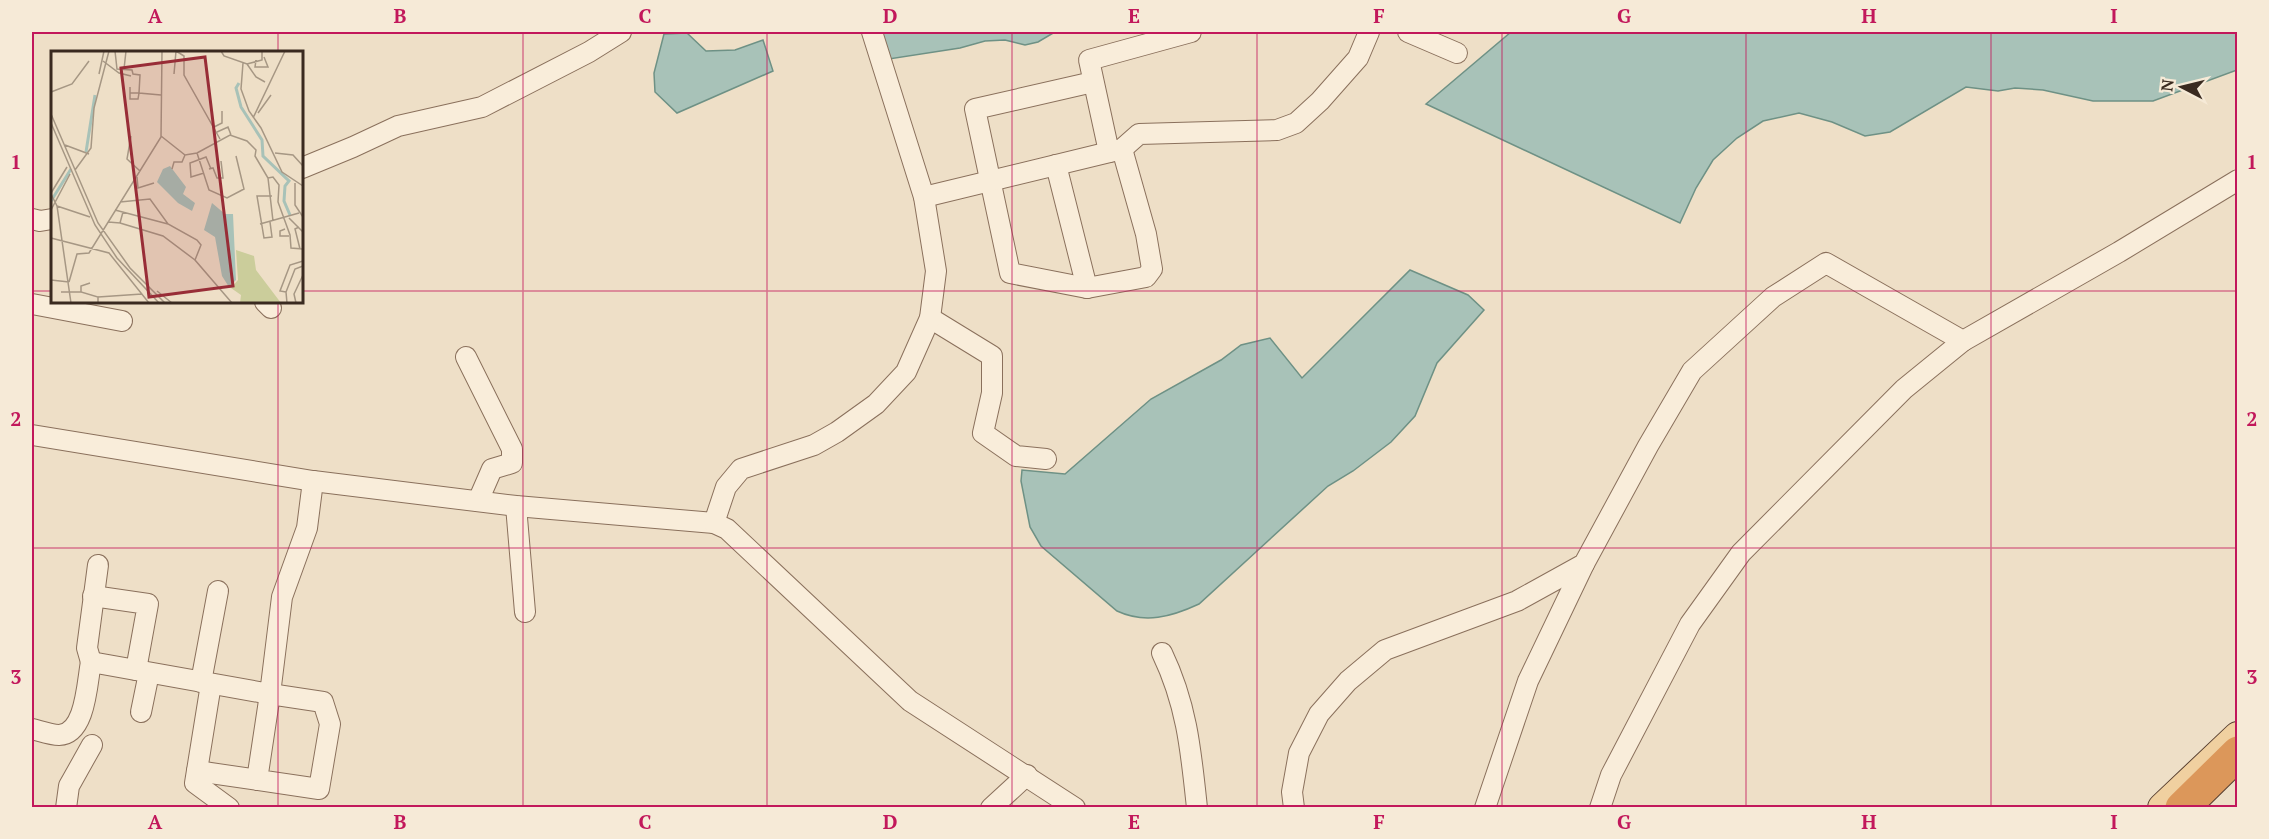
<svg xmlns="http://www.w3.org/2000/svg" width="2269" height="839" viewBox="0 0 2269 839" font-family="'PT Serif',serif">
  <rect width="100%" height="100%" fill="#eedfc7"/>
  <g fill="#a8c2b8" stroke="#6e9185" stroke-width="1.5">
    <polygon points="881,32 1055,32 1038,42 1025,45 1005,40 985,41 960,48 889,59"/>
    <polygon points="1511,32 2237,32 2237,70 2153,101 2093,101 2043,90 2015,88 1998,91 1966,87 1890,132 1865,136 1832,122 1799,113 1763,121 1737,138 1713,160 1696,188 1680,223 1426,104"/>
    <polygon points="687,33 706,51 735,50 763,40 773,71 677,113 655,92 654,73 664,34"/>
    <path d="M 1410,270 L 1468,295 L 1484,310 L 1437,363 L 1415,416 L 1391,442 L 1353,471 L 1328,486 L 1199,604 C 1171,617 1145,624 1117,611 L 1041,546 L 1030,527 L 1021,481 L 1022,470 L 1065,474 L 1151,399 L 1221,360 L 1241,345 L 1270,338 L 1302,378 Z"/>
  </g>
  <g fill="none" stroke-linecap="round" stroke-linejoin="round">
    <defs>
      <g id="minor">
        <polyline points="1408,32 1457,53"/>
        <polyline points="1093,82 975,109 1010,273 1087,288 1146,277 1152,269 1146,234 1122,149"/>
        <polyline points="1109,152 1089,60 1191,32"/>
        <polyline points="1056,165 1087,288"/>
        <polyline points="302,168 353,147 398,126 482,107 589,52 621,32"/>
        <polyline points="924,197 1122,149 1139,134 1277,130 1296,123 1320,101 1358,58 1369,32"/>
        <polyline points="32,219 40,221 52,219"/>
        <polyline points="265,302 271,308"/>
        <polyline points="32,304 122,321"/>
        <polyline points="930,318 992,356 992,393 983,433 1016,456 1046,459"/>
        <polyline points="466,357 512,449 512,463 492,469 478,501"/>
        <polyline points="32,435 313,481 516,506 714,523 727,529 910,701 1075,808"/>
        <polyline points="516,506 525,612"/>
        <polyline points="714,523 726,487 741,469 814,445 837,432 876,404 906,372 930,318 936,271 924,197 872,32"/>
        <polyline points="93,596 148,604 136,670"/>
        <path d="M 1162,653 C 1187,705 1191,751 1197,808"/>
        <polyline points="91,662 87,648 98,565"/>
        <polyline points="201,682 218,591"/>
        <polyline points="211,684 195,783 229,808"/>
        <polyline points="141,712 149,673"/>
        <path d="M 32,729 C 40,731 51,735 59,735 C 86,734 87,682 91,662 L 270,694 L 282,597 L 307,528 L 313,481"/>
        <polyline points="197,771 319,789 330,724 323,702 270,694 257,780"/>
        <polyline points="66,808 69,786 92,745"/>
        <polyline points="991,808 1027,775"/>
        <polyline points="1294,808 1292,792 1299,753 1319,714 1348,681 1385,650 1517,601 1584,564 1648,446 1692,371 1773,297 1826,263 1963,341 2119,252 2238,180"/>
        <polyline points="1485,808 1528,681 1584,564"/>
        <polyline points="1600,808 1611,775 1690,624 1741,553 1904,389 1963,341"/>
      </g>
      <polyline id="primary" points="2163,808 2238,737"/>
      <polyline id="motorway" points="2182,808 2238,753"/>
    </defs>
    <use href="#minor" stroke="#8a705c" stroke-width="22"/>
    <use href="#primary" stroke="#583f30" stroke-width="32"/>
    <use href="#motorway" stroke="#583f30" stroke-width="35"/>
    <use href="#minor" stroke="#f9edda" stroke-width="20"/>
    <use href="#primary" stroke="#f0d0a0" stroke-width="30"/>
    <use href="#motorway" stroke="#dc975a" stroke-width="33"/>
  </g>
  <path fill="none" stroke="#c2185b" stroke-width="1.5" stroke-opacity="0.55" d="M 278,32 L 278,52M 523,32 L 523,808M 767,32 L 767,808M 1012,32 L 1012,808M 1257,32 L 1257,808M 1502,32 L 1502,808M 1746,32 L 1746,808M 1991,32 L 1991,808M 32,291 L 52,291M 302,291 L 2238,291M 278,302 L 278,808M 32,548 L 2238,548"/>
  <g transform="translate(51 51)">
    <rect width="252" height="252" fill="#eedfc7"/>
    <path d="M 185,199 L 203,205 L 205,219 L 230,252 L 189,252 L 190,244 L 180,237 L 187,229 Z" fill="#cbcd9b"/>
    <path d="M 119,115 L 135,136 L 132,143 L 144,152 L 141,160 L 127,152 L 106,131 L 112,118 ZM 161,152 L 174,163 L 182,163 L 185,229 L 178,236 L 171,225 L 164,186 L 153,179 Z" fill="#a8c2b8"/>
    <path fill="none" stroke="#a8c2b8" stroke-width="3" d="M 188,32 L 185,37 L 190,56 L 211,89 L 212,105 L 238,130 L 234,135 L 233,150 L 239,164M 35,101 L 44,44M 0,150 L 20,118"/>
    <path fill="none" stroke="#a69784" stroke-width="1.5" d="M 64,0 L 66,18 L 81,19 L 82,23 L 89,24 L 88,42 L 110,44M 125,0 L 133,5 L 133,24 L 169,88M 170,0 L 173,5 L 196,13 L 211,9 L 211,0M 205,9 L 204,16 L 217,16 L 213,6M 52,10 L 68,22 L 80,25M 192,12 L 190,38 L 198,60 L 210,77 L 231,121 L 252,135M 196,13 L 205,26 L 214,31M 73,18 L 75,0M 48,23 L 53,0M 123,23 L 125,0M 0,41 L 21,33 L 38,10M 79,42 L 88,42 L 87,48 L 79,48 L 79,36M 207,62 L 220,44M 0,63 L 47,172 L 79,217 L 114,252M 202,67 L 234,0M 0,72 L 44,174 L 66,207 L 108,252M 163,76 L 171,72 L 171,60M 166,81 L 177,76 L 180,84M 80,85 L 76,108 L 89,120M 110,85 L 134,104 L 146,102 L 179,84 L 196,90 L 205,99 L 204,105 L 217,127 L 222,170M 14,94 L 38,103M 146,102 L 158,139 L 176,147 L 193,138 L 185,105M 224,102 L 242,104 L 252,115M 121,118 L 123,111 L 131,111 L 134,104M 158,118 L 162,117 L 166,127 L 172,127 L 170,110M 24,119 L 40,97 L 43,57 L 58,0M 153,122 L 140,126 L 139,112 L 155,106 L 160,118M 86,126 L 87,137 L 103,132M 217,127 L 222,126 L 228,134 L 227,151 L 239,184 L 240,197 L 252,198M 244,132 L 244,154 L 252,166M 0,142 L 16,116M 0,143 L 6,155 L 20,252M 69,151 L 99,148 L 117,173 L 146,189 L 150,194 L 144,209 L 181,252M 6,155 L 39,166M 0,159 L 19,123M 64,159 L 117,173M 238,167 L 252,181M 57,171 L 69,172 L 72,161M 219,171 L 221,186 L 213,187 L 206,145 L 221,145M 69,172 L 112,185 L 144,209M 209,173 L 248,162M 248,176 L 244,178 L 249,198M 234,178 L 229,180 L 229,185 L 238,185M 0,187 L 58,202 L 98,252M 0,229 L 18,231M 18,231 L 26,203 L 38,202 L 110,86 L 111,0M 39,232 L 30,235 L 30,241 L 47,246 L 47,252M 106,240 L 121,252M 10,241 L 30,241M 235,241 L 229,240 L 239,214 L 252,210M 47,246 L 91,243M 236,252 L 235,241 L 244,218 L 252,215M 245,252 L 243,243 L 252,224"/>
    <path fill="#982d37" fill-opacity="0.15" stroke="#982d37" stroke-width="3" d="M 154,6 L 182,235 L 98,246 L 70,17 Z"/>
    <rect width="252" height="252" fill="none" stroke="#3a2a20" stroke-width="3"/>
  </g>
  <rect width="2269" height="839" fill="none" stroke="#f6ead7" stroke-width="66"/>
  <g transform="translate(2182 87) rotate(277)" stroke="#f6ead7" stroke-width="4.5" paint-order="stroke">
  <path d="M0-4.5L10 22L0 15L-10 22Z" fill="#3a2a20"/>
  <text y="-9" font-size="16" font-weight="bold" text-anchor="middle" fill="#3a2a20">N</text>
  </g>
  <rect x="33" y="33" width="2203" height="773" fill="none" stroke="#c2185b" stroke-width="2"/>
  <g font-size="20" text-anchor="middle" font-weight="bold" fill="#c2185b">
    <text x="155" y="23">A</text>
    <text x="400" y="23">B</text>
    <text x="645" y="23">C</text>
    <text x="890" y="23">D</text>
    <text x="1134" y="23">E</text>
    <text x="1379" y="23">F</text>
    <text x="1624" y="23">G</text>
    <text x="1869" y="23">H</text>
    <text x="2114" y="23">I</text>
    <text x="16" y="169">1</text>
    <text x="2252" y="169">1</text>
    <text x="16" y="426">2</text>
    <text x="2252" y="426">2</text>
    <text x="16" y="684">3</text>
    <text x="2252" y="684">3</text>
    <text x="155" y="829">A</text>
    <text x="400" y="829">B</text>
    <text x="645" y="829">C</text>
    <text x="890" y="829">D</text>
    <text x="1134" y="829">E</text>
    <text x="1379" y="829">F</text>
    <text x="1624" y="829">G</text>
    <text x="1869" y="829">H</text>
    <text x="2114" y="829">I</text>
  </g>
</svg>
